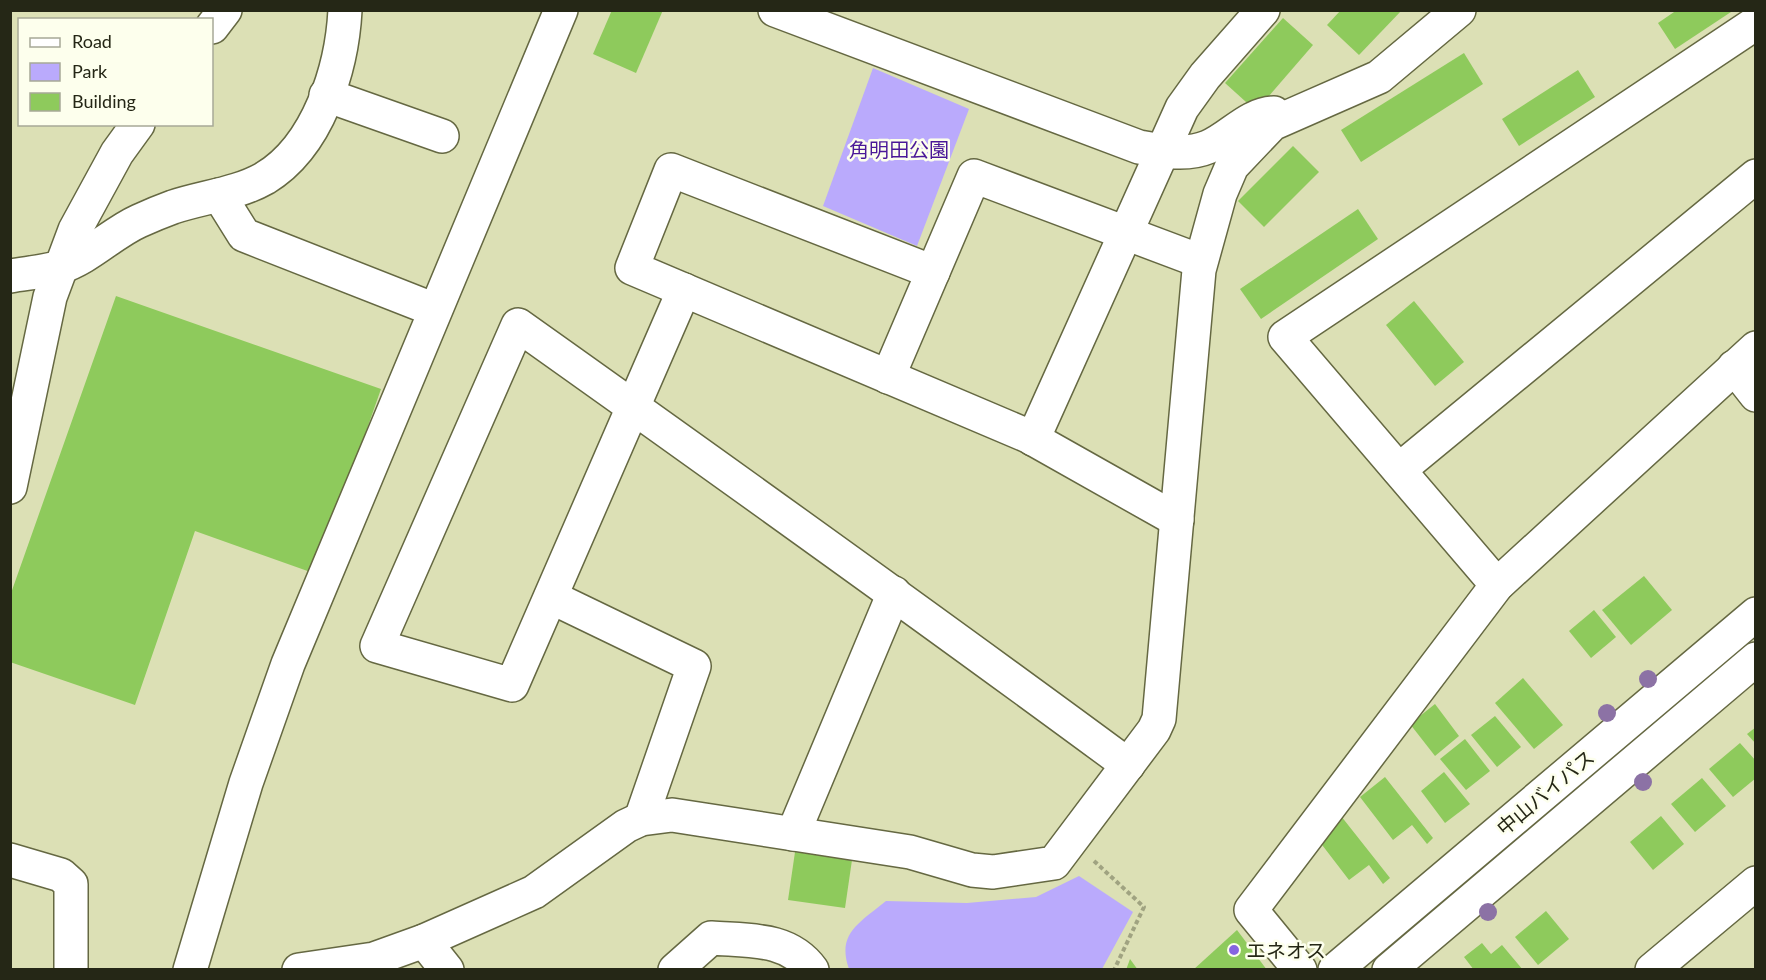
<svg xmlns="http://www.w3.org/2000/svg" width="1766" height="980" viewBox="0 0 1766 980" font-family="Lato,'Noto Sans JP',sans-serif">
  <rect width="100%" height="100%" fill="#dce0b5"/>
  <g fill="#baaafc">
    <polygon points="873,68 969,109 917,246 823,206"/>
    <path d="M 1079,876 L 1133,912 L 1102,969 L 849,969 C 836,933 861,922 886,901 L 967,903 L 1036,897 Z"/>
  </g>
  <g fill="#8eca5c">
    <polygon points="612,10 663,10 636,73 593,54"/>
    <polygon points="1341,10 1402,10 1359,55 1327,25"/>
    <polygon points="1677,10 1734,10 1675,49 1658,23"/>
    <polygon points="1283,18 1313,45 1256,111 1225,83"/>
    <polygon points="1464,53 1483,84 1361,162 1341,130"/>
    <polygon points="1578,70 1595,97 1519,146 1502,119"/>
    <polygon points="1293,146 1319,172 1264,227 1238,201"/>
    <polygon points="1358,209 1378,239 1261,319 1240,289"/>
    <polygon points="116,296 381,389 316,574 195,531 135,705 10,662 10,596"/>
    <polygon points="1414,301 1464,362 1435,386 1386,325"/>
    <polygon points="1644,576 1672,610 1631,645 1602,610"/>
    <polygon points="1594,610 1616,637 1591,658 1569,631"/>
    <polygon points="1523,678 1563,725 1534,749 1495,703"/>
    <polygon points="1435,704 1459,736 1435,756 1410,724"/>
    <polygon points="1495,716 1521,747 1497,767 1471,735"/>
    <polygon points="1756,727 1756,744 1747,734"/>
    <polygon points="1465,739 1490,771 1466,790 1440,759"/>
    <polygon points="1740,743 1756,761 1756,778 1733,797 1709,769"/>
    <polygon points="1444,772 1470,804 1445,823 1421,791"/>
    <polygon points="1385,777 1433,838 1427,844 1412,825 1393,840 1360,797"/>
    <polygon points="1702,778 1726,806 1695,832 1671,804"/>
    <polygon points="1341,816 1390,878 1383,884 1369,865 1349,880 1316,837"/>
    <polygon points="1661,816 1684,844 1653,870 1630,842"/>
    <polygon points="795,852 852,860 845,908 788,900"/>
    <polygon points="1546,911 1569,939 1538,965 1515,937"/>
    <polygon points="1237,930 1267,970 1193,970"/>
    <polygon points="1482,943 1491,954 1502,945 1523,970 1474,970 1464,957"/>
    <polygon points="1130,959 1138,970 1126,970"/>
  </g>
  <g fill="none" stroke-linecap="round" stroke-linejoin="round">
    <defs>
      <g id="minor">
        <path d="M 775,10 L 1139,147 C 1161,151 1187,156 1208,147 C 1230,138 1248,114 1274,113"/>
        <polyline points="212,27 225,10"/>
        <polyline points="326,95 442,136"/>
        <polyline points="219,195 244,235 435,310"/>
        <polyline points="933,272 671,170 632,268 1028,436 1177,520"/>
        <path d="M 10,276 C 27,273 45,272 60,267 C 89,258 112,233 139,221 C 150,216 162,211 173,207 C 203,197 237,194 265,178 C 318,146 342,69 345,10"/>
        <path d="M 684,290 L 512,685 L 377,646 L 518,325 C 722,470 926,616 1128,765"/>
        <polyline points="1734,367 1756,395"/>
        <polyline points="888,377 974,176 1200,261"/>
        <polyline points="1033,439 1182,108 1205,76 1263,10"/>
        <polyline points="1399,470 1756,176"/>
        <polyline points="10,487 50,297 75,230 117,153 138,124"/>
        <polyline points="1497,585 1285,337 1756,23"/>
        <polyline points="551,597 694,666 641,819"/>
        <polyline points="793,834 894,593"/>
        <polyline points="10,860 61,875 71,884 71,970"/>
        <polyline points="424,941 447,970"/>
        <polyline points="190,970 246,783 288,664 561,10"/>
        <polyline points="299,970 374,959 424,941 534,892 626,826 641,819 672,815 910,852 972,870 993,872 1054,863 1154,730 1159,719 1199,270 1220,194 1232,166 1272,124 1379,77 1459,10"/>
        <path d="M 675,970 L 711,938 C 749,941 788,937 812,970"/>
        <polyline points="1300,970 1251,910 1497,585 1756,348"/>
        <polyline points="1335,970 1756,614"/>
        <polyline points="1389,970 1756,659"/>
        <polyline points="1652,970 1756,883"/>
      </g>
    </defs>
    <use href="#minor" stroke="#656842" stroke-width="36"/>
    <polyline stroke="#a0a381" stroke-width="4" stroke-dasharray="4.5 3" stroke-linecap="butt" points="1094,861 1144,907 1114,970"/>
    <use href="#minor" stroke="#fff" stroke-width="33"/>
  </g>
  <g fill="#8c72a5">
    <circle cx="1648" cy="679" r="9"/>
    <circle cx="1607" cy="713" r="9"/>
    <circle cx="1643" cy="782" r="9"/>
    <circle cx="1488" cy="912" r="9"/>
  </g>
  <circle fill="#8664e0" stroke="#fdffed" stroke-width="2" cx="1234" cy="950" r="6"/>
  <g text-anchor="middle" dominant-baseline="central" stroke-width="5" stroke-linejoin="round" paint-order="stroke">
    <g font-size="20" fill="#4a1898" stroke="#fdffed">
      <text x="899" y="149">角明田公園</text>
    </g>
    <g font-size="20" fill="#252716" stroke="#fdffed">
      <text transform="translate(1545 792) rotate(-40)">中山バイパス</text>
    </g>
    <g font-size="20" fill="#252716" stroke="#fdffed" text-anchor="start">
      <text x="1246" y="950">エネオス</text>
    </g>
  </g>
  <rect width="1766" height="980" fill="none" stroke="#252716" stroke-width="24"/>
  <rect x="18" y="18" width="195" height="108" fill="#fdffed" stroke="#a7a997" stroke-width="1.5"/>
  <rect x="30" y="38" width="30" height="9" fill="#ffffff" stroke="#a7a997" stroke-width="1.5"/>
  <text x="72" y="48" font-size="18" fill="#252716">Road</text>
  <rect x="30" y="63" width="30" height="18" fill="#baaafc" stroke="#a7a997" stroke-width="1.5"/>
  <text x="72" y="78" font-size="18" fill="#252716">Park</text>
  <rect x="30" y="93" width="30" height="18" fill="#8eca5c" stroke="#a7a997" stroke-width="1.5"/>
  <text x="72" y="108" font-size="18" fill="#252716">Building</text>
</svg>
